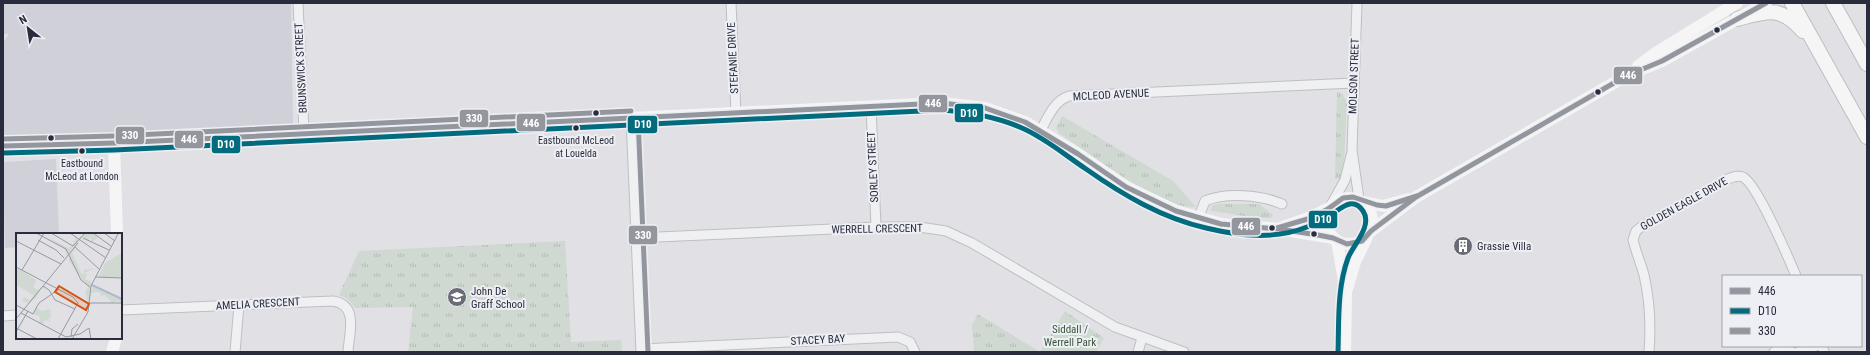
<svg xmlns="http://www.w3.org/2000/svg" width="1870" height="355" viewBox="0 0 1870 355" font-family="'Roboto Condensed',sans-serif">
  <defs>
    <pattern id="grass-tufts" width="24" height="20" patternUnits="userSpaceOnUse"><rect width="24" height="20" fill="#cfd8d1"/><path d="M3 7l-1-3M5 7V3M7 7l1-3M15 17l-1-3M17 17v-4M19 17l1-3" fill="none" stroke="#b2bab4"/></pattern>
  </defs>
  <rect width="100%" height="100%" fill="#e1e1e5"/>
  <g fill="#cfd0d8">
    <polygon points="3,3 291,3 293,125 3,139 3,43 9,34 3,34"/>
    <polygon points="56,159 59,234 17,234 17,247 5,248 3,162"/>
  </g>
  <g fill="url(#grass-tufts)">
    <polygon points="1337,92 1342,93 1347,103 1343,179 1335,179"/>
    <path d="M 1062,116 L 1173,181 L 1196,207 C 1163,210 1088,153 1059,133 L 1056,128 Z"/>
    <polygon points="1218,204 1259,204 1273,215 1271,218 1251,217 1211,211 1212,206"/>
    <polygon points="565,241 571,342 621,340 622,352 408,352 413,307 355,308 348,299 339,295 359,251"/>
    <polygon points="1065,311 1104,338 1096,352 974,352 972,325 978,314 1040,352"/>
  </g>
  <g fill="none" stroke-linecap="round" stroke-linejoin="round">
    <defs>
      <g id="street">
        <polyline points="298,3 304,132"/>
        <polyline points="731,3 736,113"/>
        <polyline points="1357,3 1352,150 1359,199"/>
        <polyline points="871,107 876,227"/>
        <polyline points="631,118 641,352"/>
        <path d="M 1041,130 C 1048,117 1054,101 1069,96 L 1354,83"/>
        <polyline points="1331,205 1345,180 1351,155"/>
        <path d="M 1198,219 L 1205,201 C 1227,192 1261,195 1282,204"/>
        <polyline points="636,238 876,227 919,227 933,229 946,231 972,243 1115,327 1184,352"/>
        <path d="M 121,310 L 333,301 C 359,305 349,333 348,352"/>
        <polyline points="3,316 17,315"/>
        <polyline points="1822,346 1824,352"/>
        <polyline points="641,349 898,337 910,342 915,352"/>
        <polyline points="235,352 239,305"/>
        <polyline points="1138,352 1142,338"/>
        <path d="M 1649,352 C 1651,326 1650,301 1644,275 C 1641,264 1636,252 1633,240 L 1636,231 L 1641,227 L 1728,179 C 1733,177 1738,175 1743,177 C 1757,184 1789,259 1796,276"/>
        <polyline points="1774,352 1781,348 1792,352"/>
        <polyline points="1798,352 1816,346"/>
      </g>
      <g id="primary">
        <polyline points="1792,3 1867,137"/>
        <polyline points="1833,3 1867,64"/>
        <path d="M 1737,19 C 1768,11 1780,5 1803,31"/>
      </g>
    </defs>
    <use href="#street" stroke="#bfbfc3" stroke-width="11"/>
    <use href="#primary" stroke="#bdbec2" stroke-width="16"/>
    <use href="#street" stroke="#eff0f2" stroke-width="9"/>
    <g stroke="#f5f5f5" stroke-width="12">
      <polyline points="1638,66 1657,52 1737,3"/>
      <polyline points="114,143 117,234"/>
      <polyline points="3,146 114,143 942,103 985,108 1025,122 1078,154 1126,187 1176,211 1221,224 1279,229 1333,238"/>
      <circle cx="1349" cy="221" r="23"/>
      <polyline points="1364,202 1383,206 1409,199"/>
      <polyline points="1280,228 1309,218 1329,208"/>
      <polyline points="1371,231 1416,197 1626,76 1662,61 1766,3"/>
      <polyline points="1337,241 1346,292 1345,352"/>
      <polyline points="1347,289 1355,262 1367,237"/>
      <polyline points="112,352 116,338"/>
    </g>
    <use href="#primary" stroke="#f5f5f5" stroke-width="14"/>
    <defs>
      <g id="bus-1">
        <polyline points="3,146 114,143 942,103 985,108 1025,122 1078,154 1126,187 1176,211 1221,224 1279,229 1318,235 1333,238 1347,244 1362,241 1371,231 1416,197 1626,76 1662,61 1766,3"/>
        <polyline points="1277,228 1311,218 1328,209 1343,198 1353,197 1377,205 1386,206 1417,196"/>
      </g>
      <path id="bus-2" d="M 3,153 L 114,150 L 942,110 C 969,112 997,117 1022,128 C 1045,138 1065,155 1086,169 C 1123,195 1162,218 1206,228 C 1240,236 1274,240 1307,227 C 1315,224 1322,220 1329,216 C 1340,210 1352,195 1363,211 C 1373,226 1353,245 1348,258 C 1337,288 1339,321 1338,352"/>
      <g id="bus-3">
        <polyline points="638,118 648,352"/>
        <polyline points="3,139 114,136 631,111"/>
      </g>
    </defs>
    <use href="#bus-1" stroke="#eeeff5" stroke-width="8"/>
    <use href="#bus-2" stroke="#eeeff5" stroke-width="8"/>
    <use href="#bus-3" stroke="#eeeff5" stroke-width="8"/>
    <use href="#bus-1" stroke="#94969e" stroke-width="5"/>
    <use href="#bus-2" stroke="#026c7e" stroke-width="5"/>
    <use href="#bus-3" stroke="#94969e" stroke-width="5"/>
  </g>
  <defs>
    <symbol id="building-disc" viewBox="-11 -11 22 22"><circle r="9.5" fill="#696b77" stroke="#eeeff5"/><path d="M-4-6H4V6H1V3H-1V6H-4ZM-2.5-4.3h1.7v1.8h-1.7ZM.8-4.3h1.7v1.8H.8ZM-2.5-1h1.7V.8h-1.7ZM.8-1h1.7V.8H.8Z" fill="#fff"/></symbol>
    <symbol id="school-disc" viewBox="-11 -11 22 22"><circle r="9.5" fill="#696b77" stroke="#eeeff5"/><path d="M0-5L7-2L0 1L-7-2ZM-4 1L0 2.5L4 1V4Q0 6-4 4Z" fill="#fff"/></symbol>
  </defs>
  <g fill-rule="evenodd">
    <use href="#building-disc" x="1452" y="235" width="22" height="22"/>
    <use href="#school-disc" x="446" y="286" width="22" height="22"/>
  </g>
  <g fill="#292c3c" stroke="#eeeff5" stroke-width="1.5">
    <circle cx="1717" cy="30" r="3.5"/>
    <circle cx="1598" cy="92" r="3.5"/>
    <circle cx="596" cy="113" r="3.5"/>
    <circle cx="576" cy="128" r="3.5"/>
    <circle cx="51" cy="138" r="3.5"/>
    <circle cx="82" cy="151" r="3.5"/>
    <circle cx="1272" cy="228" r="3.5"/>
    <circle cx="1314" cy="234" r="3.5"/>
  </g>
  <g text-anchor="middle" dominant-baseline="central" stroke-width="4" stroke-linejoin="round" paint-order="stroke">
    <g font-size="10" fill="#292c3c" stroke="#eeeff5">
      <text x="576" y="140">Eastbound McLeod<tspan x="576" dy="13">at Louelda</tspan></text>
      <text x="82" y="163">Eastbound<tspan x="82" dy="13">McLeod at London</tspan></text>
    </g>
    <g font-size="11" fill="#292c3c" stroke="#eeeff5">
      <text transform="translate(733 58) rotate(-93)">STEFANIE DRIVE</text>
      <text transform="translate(301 68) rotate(-93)">BRUNSWICK STREET</text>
      <text transform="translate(1354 76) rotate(-88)">MOLSON STREET</text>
      <text transform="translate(1111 95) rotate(-3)">MCLEOD AVENUE</text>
      <text transform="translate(873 167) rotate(-93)">SORLEY STREET</text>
      <text transform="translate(1684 204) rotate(-29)">GOLDEN EAGLE DRIVE</text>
      <text transform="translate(877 229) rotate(-1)">WERRELL CRESCENT</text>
      <text transform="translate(258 304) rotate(-3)">AMELIA CRESCENT</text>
      <text transform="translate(818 340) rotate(-3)">STACEY BAY</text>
    </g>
    <g font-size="11" fill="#292c3c" stroke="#eeeff5" text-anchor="start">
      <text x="1477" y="246">Grassie Villa</text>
      <text x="471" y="291">John De<tspan x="471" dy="13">Graff School</tspan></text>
    </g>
    <g font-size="11" fill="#385738" stroke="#eeeff5">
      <text x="1070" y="329">Siddall /<tspan x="1070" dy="13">Werrell Park</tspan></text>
    </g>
  </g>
  <g transform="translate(16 233)">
    <rect width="106" height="106" fill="#e1e1e5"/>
    <path d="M 59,0 L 61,7 L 69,0 L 76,0 L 82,5 L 76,9 L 74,4 L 72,8 L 67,4 L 49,24 L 51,20 L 45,13 L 27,2 L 53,15 L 59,9 L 54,8 L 59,8 ZM 60,15 L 58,19 L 57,18 L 56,20 L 65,40 L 69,42 L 67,39 L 68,37 L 79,35 L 68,40 L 71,41 L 69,46 L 76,49 L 72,69 L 69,59 L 72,54 L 53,28 L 53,22 L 57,17 ZM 106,20 L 106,45 L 82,44 L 90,29 ZM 3,36 L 20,47 L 17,54 L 22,57 L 27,53 L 29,55 L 25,56 L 19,66 L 38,56 L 11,70 L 6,67 L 8,64 L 14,67 L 18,62 L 0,52 L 0,37 ZM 77,53 L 106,66 L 106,70 L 102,68 L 96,70 L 89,62 L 84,63 L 85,60 L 81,59 L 75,60 ZM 19,74 L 26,78 L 34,76 L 35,84 L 32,86 L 35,89 L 29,87 L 26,92 L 23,90 L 24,84 L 18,81 Z" fill="#cfd8d1"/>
    <path fill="none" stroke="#b1b8ce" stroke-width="2" d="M 76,52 L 106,66"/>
    <path fill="none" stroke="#9799a1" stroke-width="1" d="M 20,0 L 50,16 L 65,47 L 74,54M 35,0 L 57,13 L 69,0M 54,0 L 90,25M 77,0 L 95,13M 88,0 L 99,8M 67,5 L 93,17M 22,7 L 40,17 L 48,25M 0,8 L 45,31M 59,14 L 83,36M 54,20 L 62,10M 0,34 L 57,64 L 62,70M 6,37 L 28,0M 79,44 L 106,45M 27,53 L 33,57 L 39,67 L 59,76M 73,70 L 106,70M 0,72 L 17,81 L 23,70 L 43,56M 5,80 L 50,104 L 64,101M 0,86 L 54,20M 0,95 L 21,106M 0,99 L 12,78M 64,101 L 73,95 L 75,106M 55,104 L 56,96 L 62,91M 42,106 L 62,70M 56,106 L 72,79 L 75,53 L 102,1"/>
    <path fill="#d55411" fill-opacity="0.15" stroke="#d55411" stroke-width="2" d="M 43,53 L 73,71 L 70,77 L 39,59 Z"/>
    <rect width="106" height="106" fill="none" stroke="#292c3c" stroke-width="2"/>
  </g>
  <g stroke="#eeeff5" stroke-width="1.5">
    <rect x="1613" y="66" width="30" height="19" rx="4" fill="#94969e"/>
    <rect x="918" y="94" width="30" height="19" rx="4" fill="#94969e"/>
    <rect x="954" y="103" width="30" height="20" rx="4" fill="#026c7e"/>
    <rect x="459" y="109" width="30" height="19" rx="4" fill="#94969e"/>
    <rect x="516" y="113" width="30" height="19" rx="4" fill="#94969e"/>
    <rect x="627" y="115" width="31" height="19" rx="4" fill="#026c7e"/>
    <rect x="115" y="126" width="30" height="19" rx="4" fill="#94969e"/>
    <rect x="174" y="130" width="30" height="19" rx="4" fill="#94969e"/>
    <rect x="211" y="135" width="30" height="19" rx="4" fill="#026c7e"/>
    <rect x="1308" y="210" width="30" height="19" rx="4" fill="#026c7e"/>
    <rect x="1231" y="217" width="30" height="19" rx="4" fill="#94969e"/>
    <rect x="628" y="225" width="30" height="20" rx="4" fill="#94969e"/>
  </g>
  <g font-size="11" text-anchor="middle" font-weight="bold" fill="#fff">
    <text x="1628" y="79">446</text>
    <text x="933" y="107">446</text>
    <text x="969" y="117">D10</text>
    <text x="474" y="122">330</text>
    <text x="531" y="127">446</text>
    <text x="643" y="128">D10</text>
    <text x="130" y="139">330</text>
    <text x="189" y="143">446</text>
    <text x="226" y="148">D10</text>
    <text x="1323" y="223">D10</text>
    <text x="1246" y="230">446</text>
    <text x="643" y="239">330</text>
  </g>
  <rect width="1870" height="355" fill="none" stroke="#292c3c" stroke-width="8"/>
  <rect x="1722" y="275" width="140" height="72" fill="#eeeff5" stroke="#9fa1ab"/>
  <rect x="1730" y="288" width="20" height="6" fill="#94969e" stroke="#9fa1ab"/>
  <text x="1758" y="295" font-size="12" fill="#292c3c">446</text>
  <rect x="1730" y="308" width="20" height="6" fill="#026c7e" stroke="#9fa1ab"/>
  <text x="1758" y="315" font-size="12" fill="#292c3c">D10</text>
  <rect x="1730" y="328" width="20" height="6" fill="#94969e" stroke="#9fa1ab"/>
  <text x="1758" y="335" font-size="12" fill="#292c3c">330</text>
  <g transform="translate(28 28) rotate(330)" stroke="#eeeff5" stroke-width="3" paint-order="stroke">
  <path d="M0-3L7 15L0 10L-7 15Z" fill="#292c3c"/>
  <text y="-6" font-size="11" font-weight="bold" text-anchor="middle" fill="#292c3c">N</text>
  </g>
</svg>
